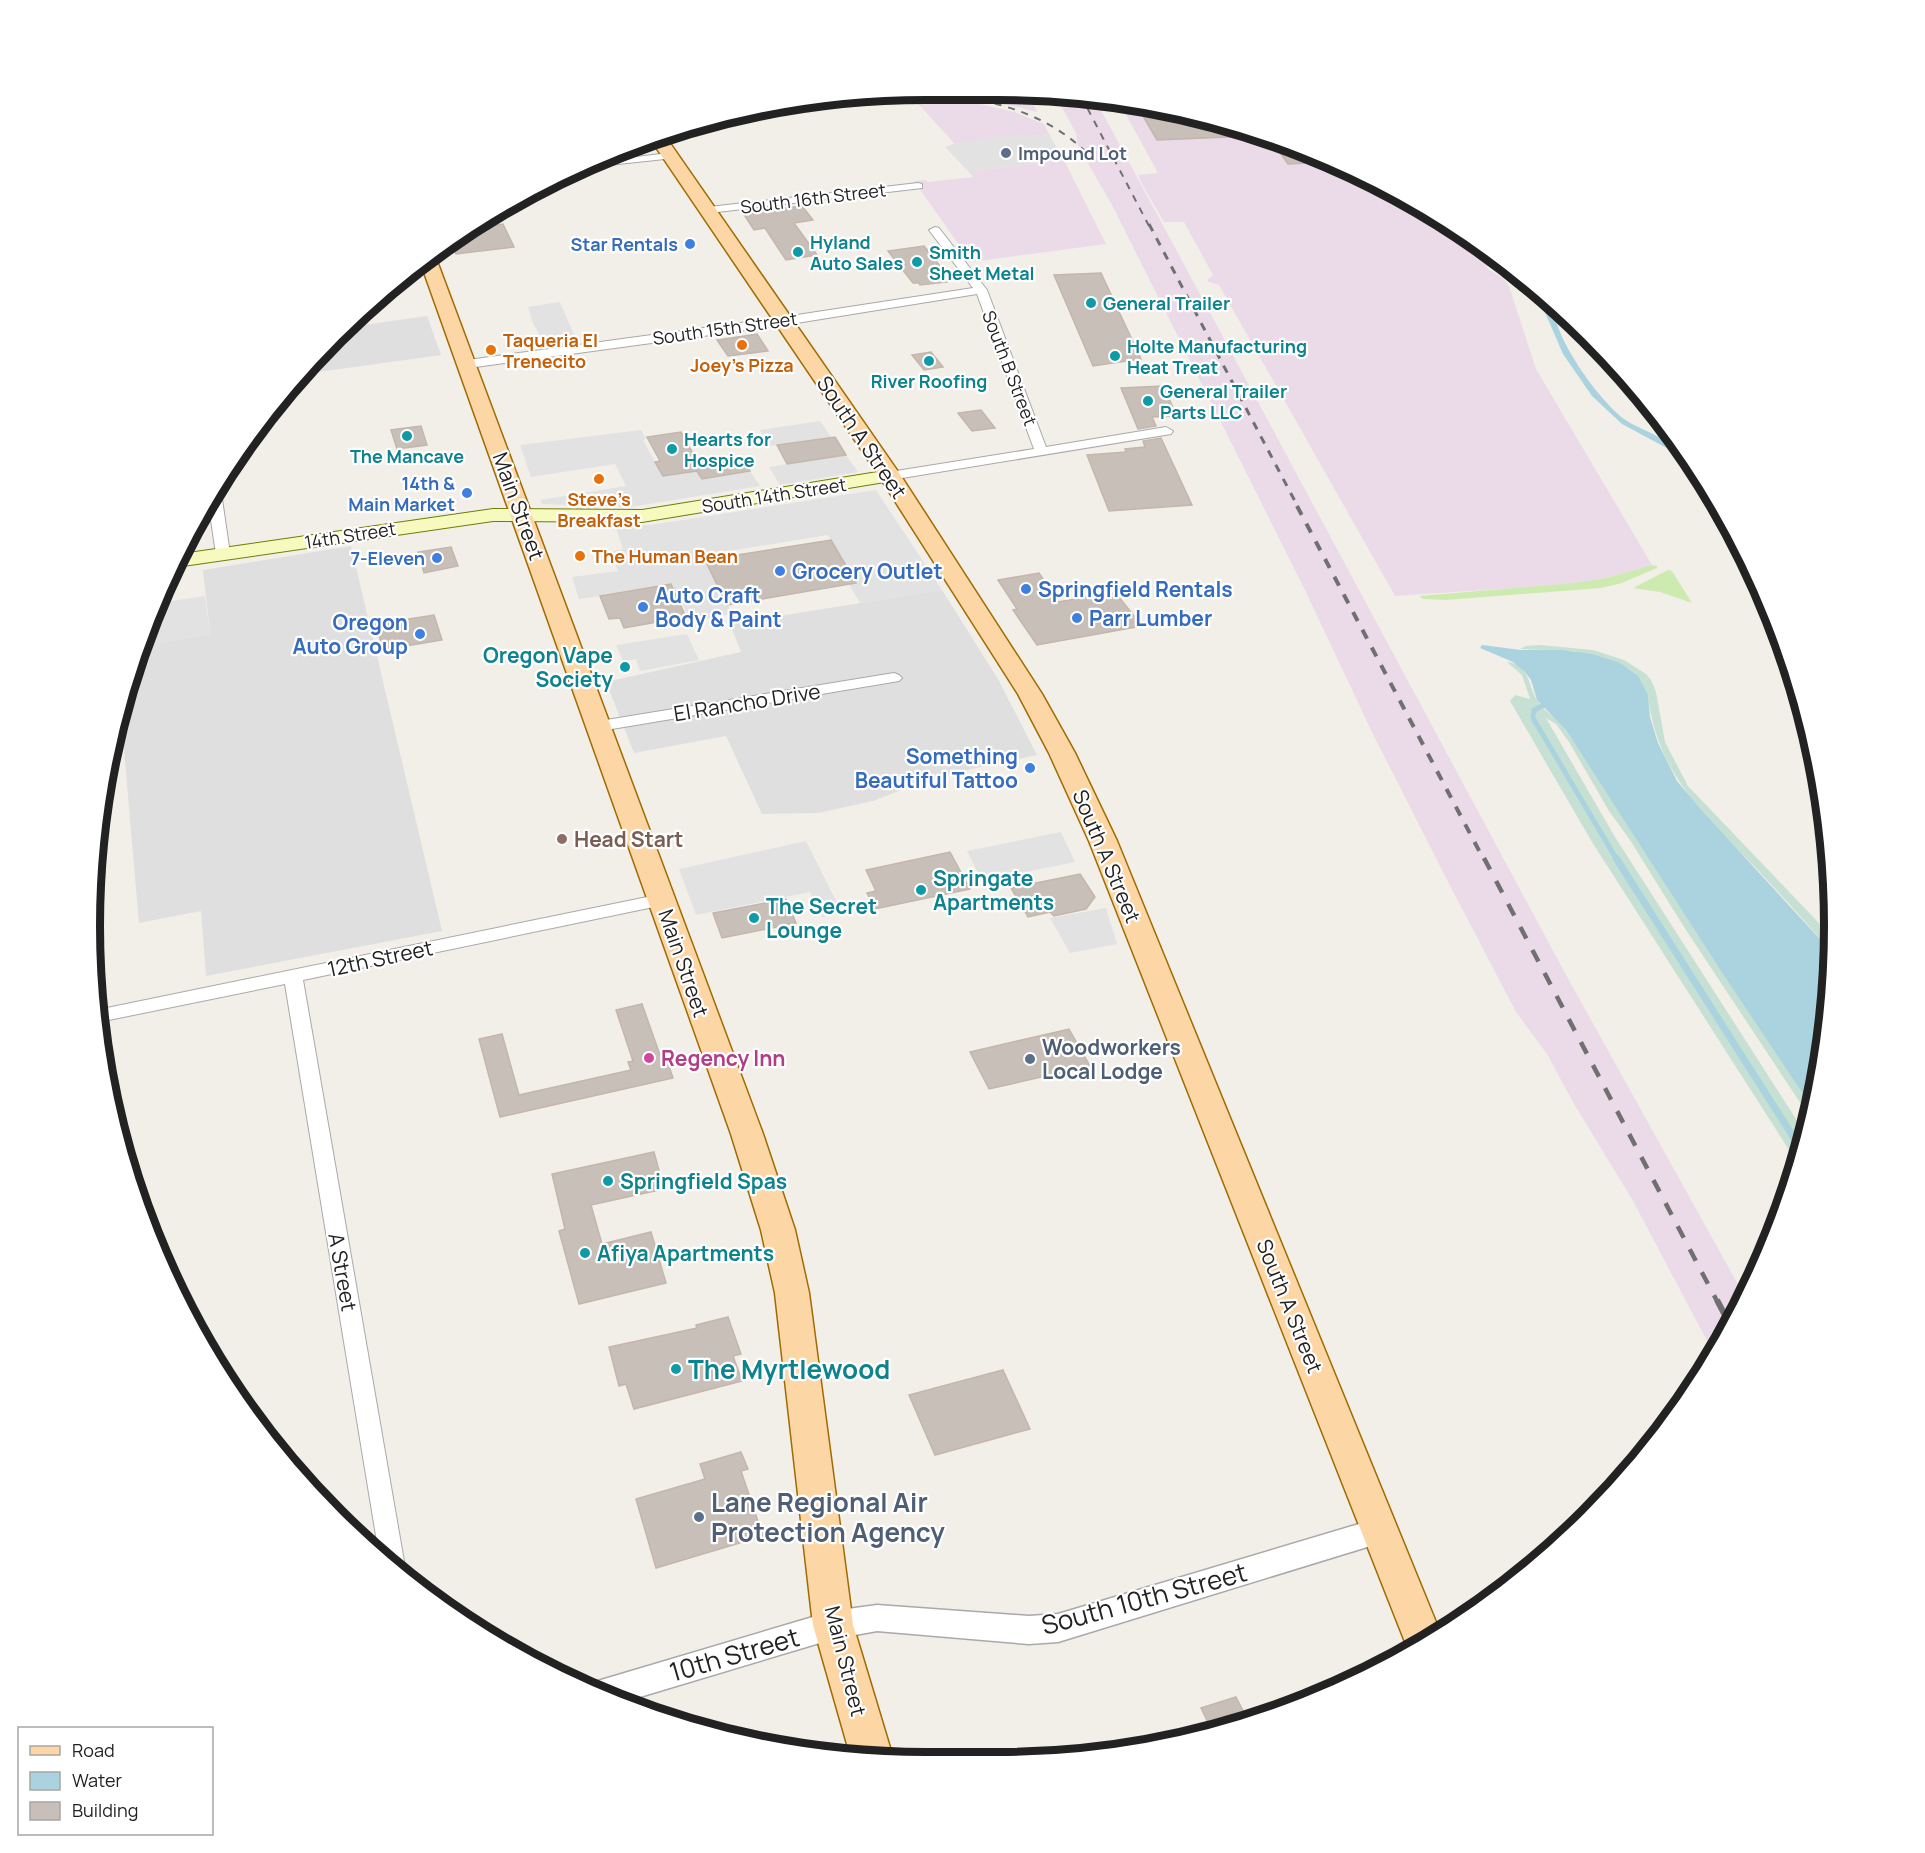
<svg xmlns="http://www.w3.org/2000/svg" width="1925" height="1853" viewBox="0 0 1925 1853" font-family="Manrope,sans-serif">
  <rect width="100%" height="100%" fill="#f2efe9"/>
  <g fill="#e0dfdf">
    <polygon points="427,316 441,355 297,375 349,327"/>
    <polygon points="351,546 442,931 206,976 201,911 139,923 121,715 134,658 140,646 210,634 203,570"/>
    <polygon points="942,590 998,679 1037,755 953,773 922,782 873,801 818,813 762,814 726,736 634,753 606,682 741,652 730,624"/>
  </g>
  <g fill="#ebdbe8">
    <polygon points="913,91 956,98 1014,112 1044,124 1049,134 1024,137 1021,134 955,144 909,94"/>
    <polygon points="942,91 1030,94 1037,112 973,96"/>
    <polygon points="1055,95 1094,97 1565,973 1745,1297 1723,1344 1715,1356 1632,1199 1574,1104 1547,1054 1516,1012 1446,878 1372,732 1303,586 1112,205 1078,146 1076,133"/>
    <polygon points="1118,100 1267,134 1416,202 1473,243 1488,269 1503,278 1509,286 1536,369 1652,565 1606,578 1562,585 1395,596 1219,285 1209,282 1207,280 1213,275 1184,222 1164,222 1142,184 1138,175 1158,173"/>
    <polygon points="1064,160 1106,244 971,262 914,181 926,180 928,182 973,177 969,172"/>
  </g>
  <g fill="#cdebb0">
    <polygon points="1652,565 1657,566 1657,568 1622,583 1601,588 1446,600 1423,599 1419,596 1574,583 1606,578"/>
    <polygon points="1668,570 1672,571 1692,603 1660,592 1633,588"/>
  </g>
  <g fill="#c6e0d4">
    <path d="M 1540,645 L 1593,650 L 1624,660 L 1646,674 L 1651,680 L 1656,692 L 1665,742 L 1688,786 L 1816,920 L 1831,937 L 1831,951 C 1806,922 1780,894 1754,866 C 1703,814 1656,771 1648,695 L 1575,651 L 1520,649 L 1526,646 Z"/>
    <path d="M 1507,662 C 1532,664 1527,690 1540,704 C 1548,714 1559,720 1566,730 L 1811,1106 L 1809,1116 L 1684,927 L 1630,840 L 1609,811 L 1569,742 L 1556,724 L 1546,718 L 1615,837 L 1805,1133 L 1798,1164 L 1592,842 L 1510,701 L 1515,695 L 1530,699 L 1522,675 Z"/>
  </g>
  <g fill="#e2e2e2">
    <polygon points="1022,134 1024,137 1049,134 1064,160 969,172 945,147 963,141"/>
    <polygon points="560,302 578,344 547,348 533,323 528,307"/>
    <polygon points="820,421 831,437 770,446 760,430"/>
    <polygon points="641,430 646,439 643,440 663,476 697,471 702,479 750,471 760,486 631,507 542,504 540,500 626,486 615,464 531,477 520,445"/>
    <polygon points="846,455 858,472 780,485 769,467"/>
    <polygon points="876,490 942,590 860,603 849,584 856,582 828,535 704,555 732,614 692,621 671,585 579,599 572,577 618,571 610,552 623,549 616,528 657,524"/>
    <polygon points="205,596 210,634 140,646 159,603"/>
    <polygon points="687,634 699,660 640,671 636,659 623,661 616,645"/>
    <polygon points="1061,832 1075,862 982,881 967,851"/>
    <polygon points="806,841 842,913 822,917 810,892 696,915 679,869"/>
    <polygon points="1106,908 1117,944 1070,953 1050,918"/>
  </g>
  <g fill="#aad3df">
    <path d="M 1545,294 L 1554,301 C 1548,331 1601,404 1627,421 C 1646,433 1676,440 1689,460 L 1622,424 L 1592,396 L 1563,354 L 1544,310 Z"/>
    <polygon points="1482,645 1521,650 1562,650 1592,654 1620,663 1638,676 1648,695 1650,717 1658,743 1677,781 1704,813 1831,951 1828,1035 1811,1106 1725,977 1566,730 1537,700 1531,680 1524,671 1513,662 1480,648"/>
  </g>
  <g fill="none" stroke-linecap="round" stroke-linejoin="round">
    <polyline stroke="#aad3df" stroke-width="5" points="1548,703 1534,710 1533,718 1617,860"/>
    <polyline stroke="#aad3df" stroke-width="7" points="1616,858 1801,1149"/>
  </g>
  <g fill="#c7bfb8" stroke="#c4b6ab" stroke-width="1.5">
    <polygon points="1136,104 1253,131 1252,136 1157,140"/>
    <polygon points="1267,134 1301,150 1328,162 1288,164"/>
    <polygon points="802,206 813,220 794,223 817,255 786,260 765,228 754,230 743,213"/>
    <polygon points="489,221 491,226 503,224 514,247 456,254 451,243"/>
    <polygon points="924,246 948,276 942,277 947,282 920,285 919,283 913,283 888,251"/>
    <polygon points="1101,273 1141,359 1093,366 1054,275"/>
    <polygon points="757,334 768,351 728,356 717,340"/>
    <polygon points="931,352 943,367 924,370 912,355"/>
    <polygon points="1163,386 1177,416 1152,417 1156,426 1138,429 1121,388"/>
    <polygon points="981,410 995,428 972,431 958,413"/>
    <polygon points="421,426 427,445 397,449 391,430"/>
    <polygon points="681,432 699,464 743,457 750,471 702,479 697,471 663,476 655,462 660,461 647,437"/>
    <polygon points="835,437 846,455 787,464 777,445"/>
    <polygon points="1161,438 1192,505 1109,511 1087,455 1126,452 1125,449 1145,447 1143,441"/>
    <polygon points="831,540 856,583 727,605 705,560"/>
    <polygon points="451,547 458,566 424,573 418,552"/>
    <polygon points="1039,573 1058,602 1115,592 1142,626 1037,645 1013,610 1017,609 998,580"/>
    <polygon points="671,584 686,617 624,628 620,618 609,619 600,596"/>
    <polygon points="434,615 442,640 383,650 376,624"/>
    <polygon points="950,852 970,889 875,909 867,893 876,891 875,889 866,870"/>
    <polygon points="1080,874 1095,897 1086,909 1054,916 1050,912 1028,917 1011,888"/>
    <polygon points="786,899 796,923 722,938 713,913"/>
    <polygon points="642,1004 660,1055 665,1054 673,1078 500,1117 479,1039 502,1034 519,1095 631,1070 628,1062 633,1061 616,1010"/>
    <polygon points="1069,1029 1090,1066 989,1089 970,1052"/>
    <polygon points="654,1152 664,1189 591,1205 602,1244 651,1232 666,1283 579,1304 559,1231 565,1229 552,1174"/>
    <polygon points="728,1317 741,1354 733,1356 742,1381 634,1409 626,1384 619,1386 609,1347 697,1328 696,1325"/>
    <polygon points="1003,1370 1030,1429 935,1455 909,1395"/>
    <polygon points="741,1452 748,1469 741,1471 763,1536 656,1568 636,1499 705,1479 700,1464"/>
    <polygon points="1236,1697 1249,1722 1214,1735 1201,1708"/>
  </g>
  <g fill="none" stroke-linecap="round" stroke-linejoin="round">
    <defs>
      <g id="minor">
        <polygon points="670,153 674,154 674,158 581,168 592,162"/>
        <polygon points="918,183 922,184 922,188 709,213 704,210 709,207"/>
        <polygon points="935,227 939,228 987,290 1046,447 1166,427 1173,431 1171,434 890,480 885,479 883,476 885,473 890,472 1034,449 977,294 784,325 468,368 462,364 468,360 784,317 973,288 929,230"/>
        <polygon points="430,262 434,263 434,267 410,270 417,263"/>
        <polygon points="216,488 221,492 230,554 223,558 216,554 208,500"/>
        <polygon points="894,673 899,675 902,678 899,681 600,731 592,726 600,721"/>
        <polygon points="662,894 668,896 671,900 668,904 303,980 405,1567 401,1575 379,1554 285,984 99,1022 97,1010"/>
      </g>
      <polygon id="tertiary" points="1379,1518 1390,1522 1394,1531 1390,1540 1058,1642 1029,1644 877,1631 833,1639 623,1702 588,1688 590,1684 601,1680 833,1611 877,1605 1029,1616 1058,1614"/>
      <polygon id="secondary" points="890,470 897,472 900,476 897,480 642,522 493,521 176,567 181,554 493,509 642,510"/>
      <g id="primary">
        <polygon points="665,136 901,476 1042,694 1075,753 1117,841 1440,1632 1409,1652 1089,841 1049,753 1018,694 879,476 651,140"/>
        <polygon points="434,253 763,1134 795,1230 809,1293 853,1625 894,1761 851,1758 813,1625 775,1293 761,1230 731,1134 420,261"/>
      </g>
    </defs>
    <use href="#minor" stroke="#a9a9a9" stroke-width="2"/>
    <use href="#tertiary" stroke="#a9a9a9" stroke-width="3"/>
    <use href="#secondary" stroke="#707d05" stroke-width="2"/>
    <use href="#primary" stroke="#a06b00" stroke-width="3"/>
    <use href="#minor" fill="#fff" fill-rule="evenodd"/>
    <use href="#tertiary" fill="#fff" fill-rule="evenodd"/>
    <use href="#secondary" fill="#f7fabf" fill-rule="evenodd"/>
    <use href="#primary" fill="#fcd6a4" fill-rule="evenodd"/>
    <g stroke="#707070" stroke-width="2" stroke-dasharray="7 7" stroke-linecap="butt">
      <path d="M 926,90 C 990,101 1045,109 1092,158"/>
      <polyline points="1081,96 1149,226"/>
    </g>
    <polyline stroke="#707070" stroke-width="3" stroke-dasharray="8 8" stroke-linecap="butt" points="1149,224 1298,507"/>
    <polyline stroke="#707070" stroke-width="4" stroke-dasharray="10 10" stroke-linecap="butt" points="1297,506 1484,860"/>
    <polyline stroke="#707070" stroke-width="4.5" stroke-dasharray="13 13" stroke-linecap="butt" points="1484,858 1717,1301"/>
    <polyline stroke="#707070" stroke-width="6" stroke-dasharray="16 16" stroke-linecap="butt" points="1717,1300 1731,1327"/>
  </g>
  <g fill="#5c6f8a" stroke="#fff" stroke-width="2">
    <circle cx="1006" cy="153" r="6"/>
    <circle cx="1030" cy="1059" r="6"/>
    <circle cx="699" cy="1517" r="6"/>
  </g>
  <g fill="#3f7fe0" stroke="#fff" stroke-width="2">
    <circle cx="690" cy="244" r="6"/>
    <circle cx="467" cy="493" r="6"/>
    <circle cx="437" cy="558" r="6"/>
    <circle cx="780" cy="571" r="6"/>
    <circle cx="1026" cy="589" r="6"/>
    <circle cx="643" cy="607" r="6"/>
    <circle cx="1077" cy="618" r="6"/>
    <circle cx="420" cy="634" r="6"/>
    <circle cx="1030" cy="768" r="6"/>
  </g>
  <g fill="#0f9aa8" stroke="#fff" stroke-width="2">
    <circle cx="798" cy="252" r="6"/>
    <circle cx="917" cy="262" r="6"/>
    <circle cx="1091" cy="303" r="6"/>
    <circle cx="1115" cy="356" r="6"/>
    <circle cx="929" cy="361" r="6"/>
    <circle cx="1148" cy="401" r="6"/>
    <circle cx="407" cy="436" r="6"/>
    <circle cx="672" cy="449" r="6"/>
    <circle cx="625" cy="667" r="6"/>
    <circle cx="921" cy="890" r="6"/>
    <circle cx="754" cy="918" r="6"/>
    <circle cx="608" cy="1181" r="6"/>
    <circle cx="585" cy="1253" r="6"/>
    <circle cx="676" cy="1369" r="6"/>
  </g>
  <g fill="#e8710a" stroke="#fff" stroke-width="2">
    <circle cx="742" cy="345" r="6"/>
    <circle cx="491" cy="350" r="6"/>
    <circle cx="599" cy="479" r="6"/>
    <circle cx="580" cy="556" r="6"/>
  </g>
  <circle fill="#8d6e63" stroke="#fff" stroke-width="2" cx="562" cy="839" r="6"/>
  <circle fill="#d1479c" stroke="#fff" stroke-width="2" cx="649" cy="1058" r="6"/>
  <g text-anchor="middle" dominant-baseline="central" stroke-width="4.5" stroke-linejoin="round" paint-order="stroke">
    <g font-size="18" font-weight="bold" fill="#4e5e75" stroke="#fff" text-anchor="start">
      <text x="1018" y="153">Impound Lot</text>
    </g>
    <g font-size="18" fill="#222" stroke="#fff">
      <text transform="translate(813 198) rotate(-7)">South 16th Street</text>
      <text transform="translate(725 328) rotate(-8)">South 15th Street</text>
      <text transform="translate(1010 368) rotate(69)">South B Street</text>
      <text transform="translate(774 495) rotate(-9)">South 14th Street</text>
      <text transform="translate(350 535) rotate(-9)">14th Street</text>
    </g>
    <g font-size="18" font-weight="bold" fill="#0d838f" stroke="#fff" text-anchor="start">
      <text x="810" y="242">Hyland<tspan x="810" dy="21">Auto Sales</tspan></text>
      <text x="929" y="252">Smith<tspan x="929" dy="21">Sheet Metal</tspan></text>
      <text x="1103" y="303">General Trailer</text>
      <text x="1127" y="346">Holte Manufacturing<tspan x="1127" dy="21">Heat Treat</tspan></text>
      <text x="929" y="381" text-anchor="middle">River Roofing</text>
      <text x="1160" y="391">General Trailer<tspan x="1160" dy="21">Parts LLC</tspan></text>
      <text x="684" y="439">Hearts for<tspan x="684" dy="21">Hospice</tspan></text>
      <text x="407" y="456" text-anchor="middle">The Mancave</text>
    </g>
    <g font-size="18" font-weight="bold" fill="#366cbe" stroke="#fff" text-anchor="end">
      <text x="678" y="244">Star Rentals</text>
      <text x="455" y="483">14th &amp;<tspan x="455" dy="21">Main Market</tspan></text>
      <text x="425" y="558">7-Eleven</text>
    </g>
    <g font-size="18" font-weight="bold" fill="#c56008" stroke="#fff" text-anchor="start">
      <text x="503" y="340">Taqueria El<tspan x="503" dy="21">Trenecito</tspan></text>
      <text x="742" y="365" text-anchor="middle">Joey's Pizza</text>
      <text x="599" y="499" text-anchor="middle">Steve’s<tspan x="599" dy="21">Breakfast</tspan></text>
      <text x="592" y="556">The Human Bean</text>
    </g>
    <g font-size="21" fill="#222" stroke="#fff">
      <text transform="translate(862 437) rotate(56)">South A Street</text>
      <text transform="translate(519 506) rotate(70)">Main Street</text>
      <text transform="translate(747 702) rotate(-9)">El Rancho Drive</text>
      <text transform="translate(1107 856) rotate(67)">South A Street</text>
      <text transform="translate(380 958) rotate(-12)">12th Street</text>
      <text transform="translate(684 963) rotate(71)">Main Street</text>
      <text transform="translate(343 1272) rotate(80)">A Street</text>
      <text transform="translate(1290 1306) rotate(68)">South A Street</text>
      <text transform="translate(846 1661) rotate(76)">Main Street</text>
    </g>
    <g font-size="21" font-weight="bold" fill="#366cbe" stroke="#fff" text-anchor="start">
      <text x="792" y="571">Grocery Outlet</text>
      <text x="1038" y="589">Springfield Rentals</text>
      <text x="655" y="595">Auto Craft<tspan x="655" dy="24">Body &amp; Paint</tspan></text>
      <text x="1089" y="618">Parr Lumber</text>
      <text x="408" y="622" text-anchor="end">Oregon<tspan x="408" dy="24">Auto Group</tspan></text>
      <text x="1018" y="756" text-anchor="end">Something<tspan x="1018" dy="24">Beautiful Tattoo</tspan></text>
    </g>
    <g font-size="21" font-weight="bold" fill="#0d838f" stroke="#fff" text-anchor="start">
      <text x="613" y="655" text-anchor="end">Oregon Vape<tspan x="613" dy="24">Society</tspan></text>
      <text x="933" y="878">Springate<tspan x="933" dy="24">Apartments</tspan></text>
      <text x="766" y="906">The Secret<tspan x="766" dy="24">Lounge</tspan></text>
      <text x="620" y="1181">Springfield Spas</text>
      <text x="597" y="1253">Afiya Apartments</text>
    </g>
    <g font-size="21" font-weight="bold" fill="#785e54" stroke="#fff" text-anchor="start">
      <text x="574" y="839">Head Start</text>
    </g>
    <g font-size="21" font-weight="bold" fill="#4e5e75" stroke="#fff" text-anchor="start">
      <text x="1042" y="1047">Woodworkers<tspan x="1042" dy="24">Local Lodge</tspan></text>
    </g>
    <g font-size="21" font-weight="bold" fill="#b23c85" stroke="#fff" text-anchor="start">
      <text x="661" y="1058">Regency Inn</text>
    </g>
    <g font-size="26" font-weight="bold" fill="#0d838f" stroke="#fff" text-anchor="start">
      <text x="688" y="1369">The Myrtlewood</text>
    </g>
    <g font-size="26" font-weight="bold" fill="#4e5e75" stroke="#fff" text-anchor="start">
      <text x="711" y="1502">Lane Regional Air<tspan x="711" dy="30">Protection Agency</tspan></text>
    </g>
    <g font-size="26" fill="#222" stroke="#fff">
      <text transform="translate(1144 1598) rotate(-15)">South 10th Street</text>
      <text transform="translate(734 1654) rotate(-16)">10th Street</text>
    </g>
  </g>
  <path d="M0 0H1925V1853H0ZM926 100H998A826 826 0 0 1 1824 926V926A826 826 0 0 1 998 1752H926A826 826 0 0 1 100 926V926A826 826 0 0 1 926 100Z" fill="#fff" fill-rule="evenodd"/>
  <path fill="none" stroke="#222" stroke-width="8" d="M926 100H998A826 826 0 0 1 1824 926V926A826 826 0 0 1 998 1752H926A826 826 0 0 1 100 926V926A826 826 0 0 1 926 100Z"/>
  <rect x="18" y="1727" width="195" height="108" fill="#ffffff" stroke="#a7a7a7" stroke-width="1.5"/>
  <rect x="30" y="1746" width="30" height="9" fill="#fcd6a4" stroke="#a7a7a7" stroke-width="1.5"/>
  <text x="72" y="1757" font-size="18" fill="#222222">Road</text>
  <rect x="30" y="1772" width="30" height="18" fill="#aad3df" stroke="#a7a7a7" stroke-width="1.5"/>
  <text x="72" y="1787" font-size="18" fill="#222222">Water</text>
  <rect x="30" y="1802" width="30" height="18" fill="#c7bfb8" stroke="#a7a7a7" stroke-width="1.5"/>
  <text x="72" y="1817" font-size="18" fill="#222222">Building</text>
</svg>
